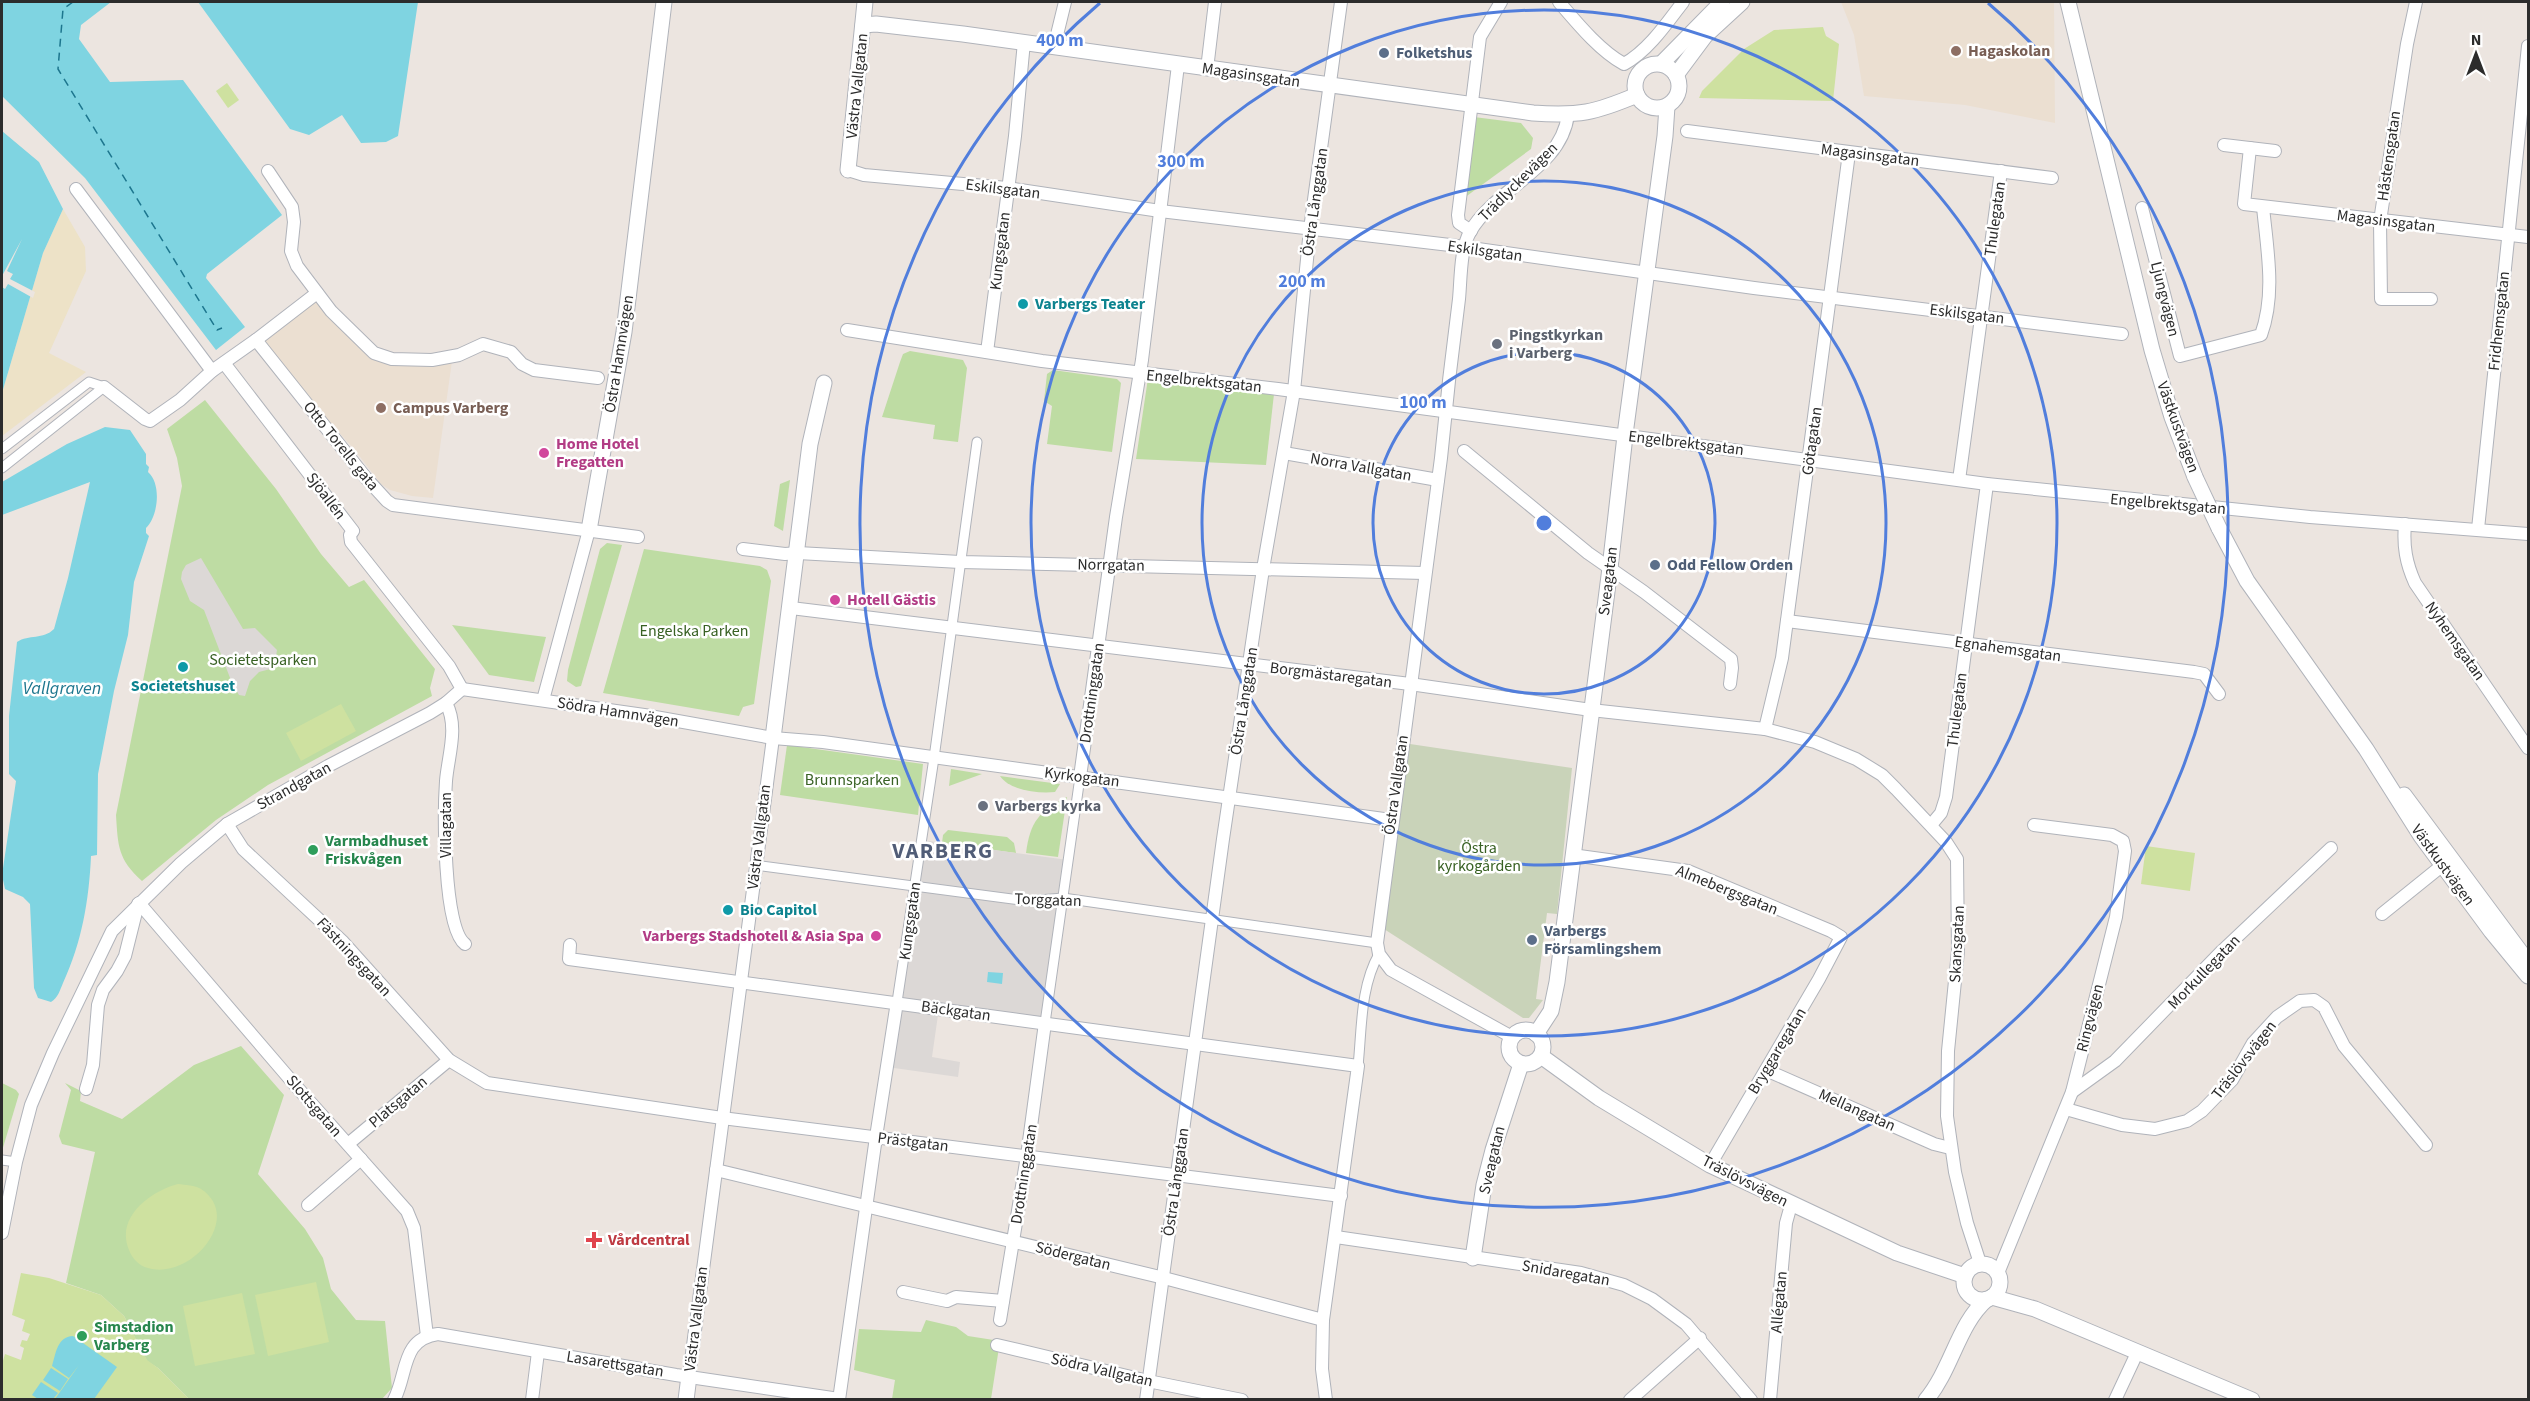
<svg xmlns="http://www.w3.org/2000/svg" width="2530" height="1401" viewBox="0 0 2530 1401" font-family="'Source Sans 3',sans-serif">
  <rect width="100%" height="100%" fill="#ece5e0"/>
  <g fill="#ebdfd1">
    <polygon points="1841,2 2054,2 2055,123 1965,105 1864,96 1854,35"/>
    <polygon points="315,299 353,341 369,352 452,361 433,498 412,496 390,490 381,484 354,449 303,393 262,340"/>
  </g>
  <g fill="#bedca3">
    <polygon points="1474,117 1521,123 1533,138 1531,149 1464,198"/>
    <polygon points="910,351 963,360 967,368 958,442 933,439 935,425 882,417 900,362 903,354"/>
    <polygon points="1053,370 1117,379 1121,383 1112,452 1047,444 1052,406 1044,401 1047,374"/>
    <polygon points="1148,378 1274,394 1266,465 1136,459"/>
    <path d="M 205,400 L 276,489 L 321,554 L 349,587 L 364,580 L 435,669 L 430,688 L 432,696 L 268,785 L 216,820 L 142,881 C 118,859 118,847 116,815 L 182,486 L 177,458 L 167,429 Z"/>
    <polygon points="790,480 783,531 774,526 780,484"/>
    <polygon points="607,543 622,545 581,686 576,687 567,681 568,670 600,549"/>
    <polygon points="644,549 760,566 767,570 771,581 754,704 743,707 739,716 603,693"/>
    <polygon points="452,625 546,637 534,682 489,675"/>
    <polygon points="787,745 923,764 918,815 780,795"/>
    <polygon points="951,769 982,774 949,786"/>
    <path d="M 1000,776 L 1060,784 L 1055,792 C 1038,794 1009,790 1000,776 Z"/>
    <path d="M 1067,797 L 1058,857 L 1026,853 C 1030,822 1039,811 1067,797 Z"/>
    <polygon points="948,830 1007,837 1014,843 1016,853 942,843 943,835"/>
    <polygon points="241,1046 284,1095 258,1174 305,1229 323,1258 331,1289 356,1320 385,1321 392,1388 382,1399 189,1399 158,1368 147,1361 124,1316 101,1295 66,1283 95,1152 62,1144 59,1136 71,1090 65,1083 81,1091 80,1101 122,1119 194,1065"/>
    <polygon points="2,1083 16,1090 19,1094 2,1151"/>
    <polygon points="926,1320 956,1327 968,1336 1000,1341 991,1399 892,1399 895,1380 854,1370 859,1329 921,1332"/>
  </g>
  <polygon fill="#ede2c7" points="63,209 85,247 86,271 49,353 86,372 2,436 2,393 43,253"/>
  <polygon fill="#c9d3b9" points="1410,744 1572,768 1557,914 1547,913 1536,999 1543,1000 1529,1018 1523,1018 1384,929"/>
  <g fill="#cee1a0">
    <polygon points="1823,27 1826,36 1839,44 1833,101 1699,98 1702,91 1744,49 1774,30"/>
    <polygon points="227,83 239,100 228,108 216,91"/>
    <polygon points="341,704 356,731 301,761 286,733"/>
    <polygon points="2146,846 2195,853 2190,891 2141,884"/>
    <path d="M 178,1184 C 185,1185 195,1185 201,1189 C 244,1217 191,1281 148,1268 C 139,1266 132,1258 129,1250 C 115,1217 151,1191 178,1184 Z"/>
    <polygon points="21,1273 49,1278 101,1295 124,1316 147,1360 158,1368 189,1399 2,1400 2,1364 5,1354 21,1360 24,1348 20,1346 22,1340 27,1341 30,1334 22,1331 25,1320 12,1315"/>
    <polygon points="316,1282 329,1342 268,1356 255,1295"/>
    <polygon points="242,1293 255,1354 195,1366 183,1306"/>
  </g>
  <g fill="#dcd8d6">
    <polygon points="201,558 243,629 255,628 277,650 274,668 259,672 250,681 245,696 239,695 232,683 204,610 190,601 181,579 182,572 186,565"/>
    <polygon points="922,840 1068,860 1045,1023 908,1011 938,1015 932,1057 960,1062 958,1077 887,1067"/>
  </g>
  <g fill="#7fd4e1">
    <polygon points="2,2 111,2 81,25 79,39 110,82 183,80 282,215 207,274 206,278 245,327 216,350 85,178 2,96"/>
    <polygon points="198,2 418,2 398,136 386,142 361,143 342,115 309,135 290,129"/>
    <polygon points="2,131 39,162 63,209 43,253 2,393"/>
    <path d="M 105,427 L 130,430 L 146,454 L 146,464 L 149,467 L 148,472 C 162,484 158,517 146,528 L 146,533 L 149,536 L 134,582 L 128,635 L 114,691 L 98,774 L 97,855 L 91,856 C 89,900 82,942 63,983 C 60,990 58,998 51,1002 L 38,998 L 34,988 L 30,904 L 23,897 L 5,889 L 2,875 L 16,781 L 9,774 L 9,716 L 17,642 C 29,634 43,640 54,629 L 68,578 L 90,482 L 2,515 L 2,482 L 67,444 Z"/>
    <polygon points="988,972 1003,973 1002,984 987,982"/>
    <path d="M 73,1336 L 117,1367 L 94,1399 L 55,1399 L 79,1365 L 69,1378 L 52,1366 C 56,1353 57,1337 73,1336 Z"/>
    <polygon points="51,1368 68,1379 60,1391 43,1380"/>
    <polygon points="41,1382 58,1393 53,1399 38,1399 32,1395"/>
  </g>
  <polygon fill="#ece5e0" points="22,239 7,271 13,274 10,279 35,292 33,298 8,284 5,289 2,287 2,276"/>
  <g fill="none" stroke-linecap="round" stroke-linejoin="round">
    <polyline stroke="#1d768e" stroke-width="1.5" stroke-dasharray="8 6" stroke-linecap="butt" points="73,2 63,9 58,69 217,330 222,328"/>
    <defs>
      <g id="pedestrian">
        <polyline points="2,449 89,382 104,387 2,468"/>
        <polyline points="755,865 1027,901 1063,898 1377,943"/>
        <polyline points="897,1002 934,758 977,442"/>
        <polyline points="1045,1023 1080,777"/>
        <path d="M 1358,1066 C 1362,1029 1360,987 1379,954"/>
        <polyline points="2,1160 16,1162"/>
      </g>
      <g id="minor">
        <path d="M 1559,2 C 1577,23 1600,51 1624,64 C 1648,51 1667,23 1683,2"/>
        <polyline points="2416,2 2407,44 2380,221 2381,299 2431,299"/>
        <polyline points="1054,47 1065,2"/>
        <polyline points="1207,69 1215,2"/>
        <polyline points="1687,131 2052,178"/>
        <polyline points="2224,145 2275,151"/>
        <polyline points="2250,148 2244,204 2528,237"/>
        <polyline points="848,170 864,175 1007,188 1160,211 1450,245 1754,288 2122,334"/>
        <polyline points="268,171 292,207 294,222 291,251 297,266 331,311 374,353 392,359 432,360 459,355 483,344 511,352 522,364 534,370 598,378"/>
        <polyline points="76,189 212,371"/>
        <path d="M 2142,208 L 2180,356 L 2261,335 C 2276,294 2267,249 2263,207"/>
        <polyline points="1471,231 1459,223 1458,215 1480,37 1501,2"/>
        <polyline points="847,330 1042,361 1278,389 1987,484 2310,517 2528,534"/>
        <polyline points="256,340 317,293"/>
        <polyline points="987,352 1015,136 1024,42"/>
        <polyline points="224,363 353,531 350,535 351,542 449,666 462,689"/>
        <polyline points="104,387 145,419 150,421 180,400 212,371 256,340 366,478 387,501 393,505 638,537"/>
        <polyline points="1464,451 1588,553 1644,592 1731,659 1732,668 1730,684"/>
        <polyline points="1284,453 1438,480"/>
        <polyline points="1959,480 2001,171"/>
        <path d="M 2405,524 C 2403,546 2406,563 2415,583 L 2528,748"/>
        <polyline points="2478,529 2528,46"/>
        <polyline points="743,549 785,554 798,553 960,562 1425,573"/>
        <polyline points="791,608 1410,684 1591,710 1765,729 1815,742 1856,759 1882,775 1896,789 1946,842 1957,859 1958,951 1948,1051 1947,1116 1955,1172 1967,1223 1980,1263"/>
        <polyline points="1787,621 2194,672 2204,674 2219,694"/>
        <polyline points="462,689 644,715 773,738 823,742 1391,820"/>
        <polyline points="543,700 589,530"/>
        <path d="M 446,703 C 459,727 448,756 446,781 C 444,810 443,928 465,944"/>
        <polyline points="1765,729 1782,658 1849,153"/>
        <polyline points="1080,777 1116,517 1142,360 1178,65"/>
        <polyline points="227,824 243,849 343,942 449,1060 487,1083 722,1118 1341,1196"/>
        <polyline points="1931,825 1941,813 1946,797 1987,484"/>
        <polyline points="1572,855 1688,871 1831,931 1841,937 1819,979 1710,1165"/>
        <polyline points="139,903 295,1085 407,1211 414,1228 427,1336"/>
        <polyline points="2382,914 2449,860"/>
        <polyline points="570,945 569,959 1358,1066 1323,1320 1322,1369 1326,1400"/>
        <path d="M 1512,1037 L 1391,970 L 1379,954 L 1377,943 L 1441,458 C 1446,405 1452,352 1459,299 C 1461,278 1460,250 1470,232 C 1495,188 1561,169 1568,115"/>
        <polyline points="1766,1070 1934,1144 1950,1148"/>
        <polyline points="86,1089 93,1065 98,1005 103,990 117,971 125,956 138,904"/>
        <polyline points="2072,1092 2115,1061 2222,951 2331,848"/>
        <polyline points="2066,1109 2122,1125 2155,1129 2187,1121 2202,1111 2232,1080 2253,1043 2277,1017 2300,1001 2314,1000 2324,1007 2344,1046 2426,1145"/>
        <polyline points="348,1144 449,1060"/>
        <polyline points="716,1170 1164,1278 1323,1320"/>
        <polyline points="308,1205 361,1159"/>
        <polyline points="2,1233 16,1162 31,1105 53,1053 112,931 181,863 227,824 328,766 430,713 446,703 462,689"/>
        <polyline points="1336,1237 1581,1273 1624,1285 1652,1299 1686,1324 1751,1400"/>
        <polyline points="1998,1273 2072,1092 2116,917 2125,851 2123,841 2112,835 2034,825"/>
        <polyline points="903,1292 947,1301 956,1297 1003,1301"/>
        <polyline points="1000,1320 1027,1156 1045,1023"/>
        <polyline points="997,1345 1148,1381 1242,1400"/>
        <polyline points="689,1376 773,738"/>
        <path d="M 394,1400 C 408,1373 401,1339 438,1334 L 676,1375 L 839,1399"/>
        <polyline points="532,1400 538,1352"/>
        <polyline points="839,1400 876,1137 897,1002"/>
        <polyline points="1146,1400 1223,839 1263,569 1294,391 1310,229 1341,2"/>
        <polyline points="1630,1400 1700,1338"/>
        <polyline points="1770,1400 1786,1223 1791,1205"/>
        <polyline points="2115,1400 2137,1353"/>
      </g>
      <g id="tertiary">
        <polyline points="2068,2 2152,350 2172,417 2195,477"/>
        <path d="M 863,25 L 876,24 L 963,34 L 1533,113 C 1580,116 1594,113 1637,95"/>
        <polyline points="1661,64 1722,2"/>
        <circle cx="1657" cy="86" r="22"/>
        <polyline points="1676,75 1705,36 1742,2"/>
        <polyline points="848,170 865,2"/>
        <polyline points="2219,528 2247,581 2366,749 2421,836 2491,931 2528,976"/>
        <polyline points="589,530 624,332 664,2"/>
        <polyline points="773,738 810,444 824,383"/>
        <polyline points="2404,795 2528,962"/>
        <circle cx="1526" cy="1047" r="17"/>
        <polyline points="1536,1034 1551,1011 1557,982 1610,568 1626,427 1665,136 1667,106"/>
        <polyline points="1541,1056 1599,1098 1710,1165 1897,1253 1965,1276"/>
        <polyline points="1473,1258 1484,1185 1493,1150 1521,1064"/>
        <circle cx="1982" cy="1282" r="18"/>
        <polyline points="1992,1297 2035,1309 2252,1400"/>
        <polyline points="686,1400 689,1376"/>
        <path d="M 1926,1400 C 1952,1369 1958,1324 1987,1299"/>
      </g>
    </defs>
    <use href="#pedestrian" stroke="#b0b3ba" stroke-width="11"/>
    <use href="#minor" stroke="#b0b3ba" stroke-width="14"/>
    <use href="#tertiary" stroke="#b0b3ba" stroke-width="17"/>
    <use href="#pedestrian" stroke="#fff" stroke-width="9"/>
    <use href="#minor" stroke="#fff" stroke-width="12"/>
    <use href="#tertiary" stroke="#fff" stroke-width="15"/>
    <defs>
      <polyline id="tertiary-bridge" points="2195,477 2219,528"/>
    </defs>
    <use href="#tertiary-bridge" stroke="#b0b3ba" stroke-width="17" stroke-linecap="butt"/>
    <use href="#tertiary-bridge" stroke="#fff" stroke-width="15"/>
  </g>
  <g fill="none" stroke="#517edc" stroke-width="3">
    <circle cx="1544" cy="523" r="171"/>
    <circle cx="1544" cy="523" r="342"/>
    <circle cx="1544" cy="523" r="513"/>
    <path d="M1988 3A684 684 0 1 1 1100 3"/>
  </g>
  <g fill="#8d6e63" stroke="#fff" stroke-width="2">
    <circle cx="1956" cy="51" r="6"/>
    <circle cx="381" cy="408" r="6"/>
  </g>
  <g fill="#5c6f8a" stroke="#fff" stroke-width="2">
    <circle cx="1384" cy="53" r="6"/>
    <circle cx="1655" cy="565" r="6"/>
    <circle cx="1532" cy="940" r="6"/>
  </g>
  <g fill="#0f9aa8" stroke="#fff" stroke-width="2">
    <circle cx="1023" cy="304" r="6"/>
    <circle cx="183" cy="667" r="6"/>
    <circle cx="728" cy="910" r="6"/>
  </g>
  <g fill="#6b7280" stroke="#fff" stroke-width="2">
    <circle cx="1497" cy="344" r="6"/>
    <circle cx="983" cy="806" r="6"/>
  </g>
  <g fill="#d1479c" stroke="#fff" stroke-width="2">
    <circle cx="544" cy="453" r="6"/>
    <circle cx="835" cy="600" r="6"/>
    <circle cx="876" cy="936" r="6"/>
  </g>
  <g fill="#2e9e5b" stroke="#fff" stroke-width="2">
    <circle cx="313" cy="850" r="6"/>
    <circle cx="82" cy="1336" r="6"/>
  </g>
  <path fill="#e0444e" stroke="#fff" stroke-width="2" d="M591 1231h6v6h6v6h-6v6h-6v-6h-6v-6h6z"/>
  <g text-anchor="middle" dominant-baseline="central" stroke-width="5" stroke-linejoin="round" paint-order="stroke">
    <g font-size="16" font-weight="bold" fill="#785e54" stroke="#fff" text-anchor="start">
      <text x="1968" y="51">Hagaskolan</text>
      <text x="393" y="408">Campus Varberg</text>
    </g>
    <g font-size="16" font-weight="bold" fill="#4e5e75" stroke="#fff" text-anchor="start">
      <text x="1396" y="53">Folketshus</text>
      <text x="1667" y="565">Odd Fellow Orden</text>
      <text x="1544" y="931">Varbergs<tspan x="1544" dy="18">Församlingshem</tspan></text>
    </g>
    <g font-size="16" fill="#2c2c2c" stroke="#fff">
      <text transform="translate(1251 75) rotate(8)">Magasinsgatan</text>
      <text transform="translate(857 86) rotate(-84)">Västra Vallgatan</text>
      <text transform="translate(1870 155) rotate(7)">Magasinsgatan</text>
      <text transform="translate(2389 156) rotate(-82)">Håstensgatan</text>
      <text transform="translate(1518 182) rotate(-45)">Trädlyckevägen</text>
      <text transform="translate(1003 189) rotate(7)">Eskilsgatan</text>
      <text transform="translate(1315 202) rotate(-82)">Östra Långgatan</text>
      <text transform="translate(1995 219) rotate(-82)">Thulegatan</text>
      <text transform="translate(2386 221) rotate(7)">Magasinsgatan</text>
      <text transform="translate(1000 251) rotate(-83)">Kungsgatan</text>
      <text transform="translate(1485 251) rotate(8)">Eskilsgatan</text>
      <text transform="translate(2165 299) rotate(76)">Ljungvägen</text>
      <text transform="translate(1967 314) rotate(7)">Eskilsgatan</text>
      <text transform="translate(2499 321) rotate(-84)">Fridhemsgatan</text>
      <text transform="translate(619 354) rotate(-81)">Östra Hamnvägen</text>
      <text transform="translate(1204 381) rotate(6)">Engelbrektsgatan</text>
      <text transform="translate(2178 427) rotate(70)">Västkustvägen</text>
      <text transform="translate(1812 441) rotate(-82)">Götagatan</text>
      <text transform="translate(1686 443) rotate(7)">Engelbrektsgatan</text>
      <text transform="translate(341 446) rotate(51)">Otto Torells gata</text>
      <text transform="translate(1361 467) rotate(10)">Norra Vallgatan</text>
      <text transform="translate(326 496) rotate(53)">Sjöallén</text>
      <text transform="translate(2168 504) rotate(5)">Engelbrektsgatan</text>
      <text transform="translate(1111 565) rotate(1)">Norrgatan</text>
      <text transform="translate(1608 581) rotate(-83)">Sveagatan</text>
      <text transform="translate(2455 641) rotate(55)">Nyhemsgatan</text>
      <text transform="translate(2008 649) rotate(8)">Egnahemsgatan</text>
      <text transform="translate(1331 675) rotate(7)">Borgmästaregatan</text>
      <text transform="translate(1092 693) rotate(-82)">Drottninggatan</text>
      <text transform="translate(1244 701) rotate(-81)">Östra Långgatan</text>
      <text transform="translate(1957 710) rotate(-83)">Thulegatan</text>
      <text transform="translate(618 712) rotate(9)">Södra Hamnvägen</text>
      <text transform="translate(1082 777) rotate(7)">Kyrkogatan</text>
      <text transform="translate(1396 785) rotate(-82)">Östra Vallgatan</text>
      <text transform="translate(294 786) rotate(-29)">Strandgatan</text>
      <text transform="translate(446 825) rotate(-90)">Villagatan</text>
      <text transform="translate(759 837) rotate(-83)">Västra Vallgatan</text>
      <text transform="translate(2443 865) rotate(54)">Västkustvägen</text>
      <text transform="translate(1727 890) rotate(22)">Almebergsgatan</text>
      <text transform="translate(1048 900) rotate(2)">Torggatan</text>
      <text transform="translate(910 921) rotate(-82)">Kungsgatan</text>
      <text transform="translate(1957 944) rotate(-87)">Skansgatan</text>
      <text transform="translate(354 957) rotate(47)">Fästningsgatan</text>
      <text transform="translate(2204 972) rotate(-46)">Morkullegatan</text>
      <text transform="translate(956 1011) rotate(8)">Bäckgatan</text>
      <text transform="translate(2090 1018) rotate(-76)">Ringvägen</text>
      <text transform="translate(1777 1051) rotate(-59)">Bryggaregatan</text>
      <text transform="translate(2244 1060) rotate(-52)">Träslövsvägen</text>
      <text transform="translate(398 1102) rotate(-40)">Platsgatan</text>
      <text transform="translate(314 1106) rotate(49)">Slottsgatan</text>
      <text transform="translate(1857 1110) rotate(24)">Mellangatan</text>
      <text transform="translate(913 1142) rotate(7)">Prästgatan</text>
      <text transform="translate(1492 1160) rotate(-77)">Sveagatan</text>
      <text transform="translate(1024 1174) rotate(-81)">Drottninggatan</text>
      <text transform="translate(1745 1181) rotate(27)">Träslövsvägen</text>
      <text transform="translate(1176 1182) rotate(-82)">Östra Långgatan</text>
      <text transform="translate(1073 1256) rotate(14)">Södergatan</text>
      <text transform="translate(1566 1273) rotate(10)">Snidaregatan</text>
      <text transform="translate(1779 1302) rotate(-85)">Allégatan</text>
      <text transform="translate(696 1319) rotate(-83)">Västra Vallgatan</text>
      <text transform="translate(615 1364) rotate(9)">Lasarettsgatan</text>
      <text transform="translate(1102 1370) rotate(13)">Södra Vallgatan</text>
    </g>
    <g font-size="16" font-weight="bold" fill="#0d838f" stroke="#fff" text-anchor="start">
      <text x="1035" y="304">Varbergs Teater</text>
      <text x="183" y="686" text-anchor="middle">Societetshuset</text>
      <text x="740" y="910">Bio Capitol</text>
    </g>
    <g font-size="16" font-weight="bold" fill="#5b616d" stroke="#fff" text-anchor="start">
      <text x="1509" y="335">Pingstkyrkan<tspan x="1509" dy="18">i Varberg</tspan></text>
      <text x="995" y="806">Varbergs kyrka</text>
    </g>
    <g font-size="16" font-weight="bold" fill="#b23c85" stroke="#fff" text-anchor="start">
      <text x="556" y="444">Home Hotel<tspan x="556" dy="18">Fregatten</tspan></text>
      <text x="847" y="600">Hotell Gästis</text>
      <text x="864" y="936" text-anchor="end">Varbergs Stadshotell &amp; Asia Spa</text>
    </g>
    <g font-size="16" fill="#386123" stroke="#fff">
      <text x="694" y="631">Engelska Parken</text>
      <text x="263" y="660">Societetsparken</text>
      <text x="852" y="780">Brunnsparken</text>
      <text x="1479" y="848">Östra<tspan x="1479" dy="18">kyrkogården</tspan></text>
    </g>
    <g font-size="16" font-weight="bold" fill="#27864d" stroke="#fff" text-anchor="start">
      <text x="325" y="841">Varmbadhuset<tspan x="325" dy="18">Friskvågen</tspan></text>
      <text x="94" y="1327">Simstadion<tspan x="94" dy="18">Varberg</tspan></text>
    </g>
    <g font-size="16" font-weight="bold" fill="#be3a42" stroke="#fff" text-anchor="start">
      <text x="608" y="1240">Vårdcentral</text>
    </g>
    <g font-size="18" font-style="italic" fill="#1d768e" stroke="#fff">
      <text x="62" y="688">Vallgraven</text>
    </g>
    <g font-size="22" font-weight="bold" letter-spacing="1.5" fill="#515d77" stroke="#fff">
      <text x="943" y="851">VARBERG</text>
    </g>
  </g>
  <circle cx="1544" cy="523" r="9" fill="#517edc" stroke="#fff" stroke-width="3"/>
  <g font-size="18" text-anchor="middle" font-weight="bold" fill="#517edc" stroke="#fff" stroke-width="5" stroke-linejoin="round" paint-order="stroke">
    <text x="1060" y="46">400 m</text>
    <text x="1181" y="167">300 m</text>
    <text x="1302" y="287">200 m</text>
    <text x="1423" y="408">100 m</text>
  </g>
  <rect width="2530" height="1401" fill="none" stroke="#2c2c2c" stroke-width="6"/>
  <g transform="translate(2476 54)" stroke="#ffffff" stroke-width="4.5" paint-order="stroke">
  <path d="M0-4.5L10 22L0 15L-10 22Z" fill="#2c2c2c"/>
  <text y="-9" font-size="16" font-weight="bold" text-anchor="middle" fill="#2c2c2c">N</text>
  </g>
</svg>
